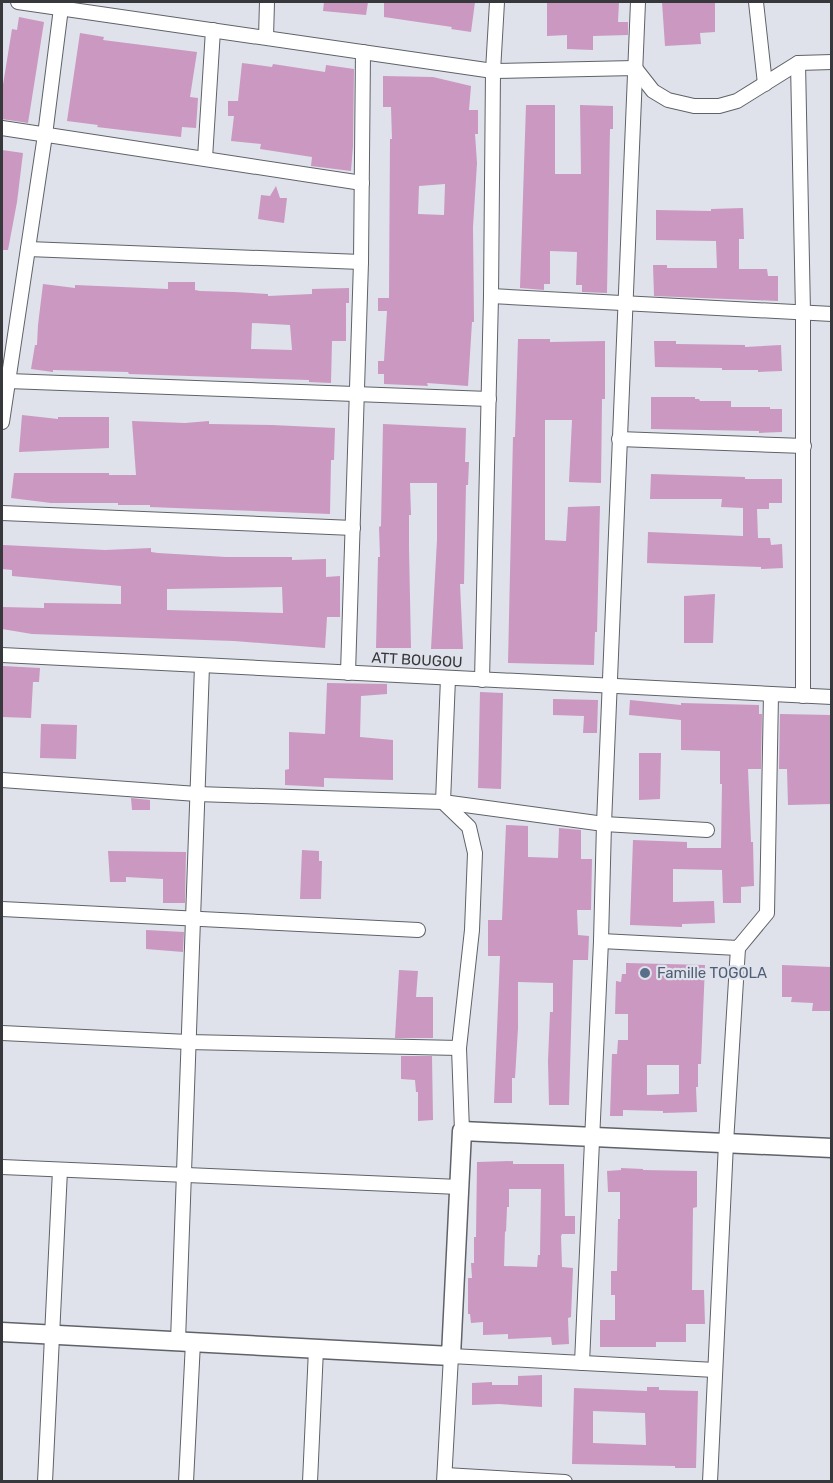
<svg xmlns="http://www.w3.org/2000/svg" width="833" height="1483" viewBox="0 0 833 1483" font-family="Rubik,sans-serif">
  <rect width="100%" height="100%" fill="#dfe2ea"/>
  <g fill="#ca98c1" fill-rule="evenodd">
    <polygon points="324,2 368,2 366,15 323,11"/>
    <polygon points="384,2 475,2 471,32 451,29 452,27 384,17"/>
    <polygon points="547,2 619,2 618,22 628,22 628,35 593,36 593,50 567,49 567,35 547,36"/>
    <polygon points="662,2 715,2 715,32 700,33 701,44 665,46"/>
    <polygon points="19,17 44,22 28,123 2,119 2,91 12,29 17,30"/>
    <polygon points="80,33 104,37 103,40 197,52 190,97 198,98 196,128 182,127 181,137 97,127 98,125 67,121"/>
    <polygon points="242,63 272,67 273,64 325,72 326,65 354,69 353,146 351,171 311,166 312,157 260,149 261,144 231,141 234,116 228,116 228,101 238,101"/>
    <path d="M 383,76 L 433,77 L 471,86 L 469,110 L 478,110 L 478,134 L 475,134 L 477,163 L 473,227 L 474,322 L 472,322 L 468,386 L 427,383 L 428,386 L 384,384 L 384,374 L 378,374 L 378,361 L 384,361 L 387,311 L 378,311 L 378,298 L 389,298 L 390,139 L 392,139 L 391,107 L 383,107 ZM 445,184 L 444,215 L 418,214 L 419,186 Z"/>
    <polygon points="526,105 555,105 555,174 581,174 580,105 613,106 613,129 610,129 607,293 582,292 582,285 576,285 577,252 550,251 550,284 544,284 544,290 520,288"/>
    <polygon points="2,150 23,153 17,202 8,250 2,250"/>
    <polygon points="276,186 280,198 287,198 284,223 258,219 261,195 270,196"/>
    <polygon points="743,208 744,239 739,239 739,269 767,269 768,276 778,276 778,301 654,296 653,265 667,265 667,268 717,268 716,241 656,240 656,210 711,211 711,209"/>
    <path d="M 168,282 L 195,282 L 195,290 L 200,291 L 234,292 L 268,294 L 268,296 L 312,294 L 312,289 L 349,288 L 349,303 L 346,303 L 346,341 L 332,341 L 331,383 L 309,382 L 309,380 L 129,374 L 128,372 L 53,370 L 53,372 L 31,369 L 35,345 L 37,345 L 38,325 L 43,284 L 75,288 L 75,285 L 168,289 ZM 252,323 L 290,325 L 292,350 L 251,349 Z"/>
    <polygon points="518,339 550,339 550,342 605,341 605,399 602,399 601,483 569,482 572,420 545,420 545,540 566,541 568,507 600,506 597,632 595,632 594,665 508,663 513,437 515,437"/>
    <polygon points="654,341 676,341 676,344 745,345 745,347 781,345 782,371 758,372 758,370 722,370 722,368 655,367"/>
    <polygon points="651,397 695,397 695,399 699,399 700,401 731,401 731,407 770,407 770,409 782,409 782,432 759,433 759,431 651,429"/>
    <polygon points="22,415 58,419 58,417 109,417 109,448 19,452"/>
    <polygon points="132,421 185,423 209,421 209,424 272,425 335,428 334,460 331,460 330,514 150,507 150,505 118,505 118,503 51,503 11,498 14,473 109,473 109,475 136,475"/>
    <polygon points="383,424 466,428 465,462 469,462 468,485 466,485 464,584 460,584 463,649 431,649 437,540 437,483 410,483 411,515 409,515 409,548 411,648 376,648 378,557 380,557 379,527 381,526"/>
    <polygon points="651,474 745,477 745,479 782,479 782,503 769,503 769,509 757,509 758,538 770,538 771,545 782,544 783,568 761,569 761,567 647,563 648,532 743,536 743,508 721,507 722,499 650,499"/>
    <path d="M 3,545 L 105,550 L 151,548 L 151,552 L 158,553 L 226,557 L 292,557 L 292,560 L 326,559 L 326,577 L 340,576 L 340,617 L 327,617 L 325,648 L 234,641 L 32,634 L 2,629 L 2,607 L 44,608 L 44,603 L 121,604 L 121,586 L 12,576 L 12,570 L 2,569 ZM 282,587 L 283,613 L 167,610 L 167,589 Z"/>
    <polygon points="715,594 713,643 684,643 684,596"/>
    <polygon points="3,666 40,668 39,682 33,682 31,718 2,717"/>
    <polygon points="327,683 387,684 387,694 361,696 360,737 393,740 393,780 324,778 324,787 285,785 285,770 289,769 289,732 325,734"/>
    <polygon points="480,692 503,693 501,789 478,788"/>
    <polygon points="553,699 598,700 597,733 583,733 584,716 553,715"/>
    <polygon points="630,700 681,705 681,703 759,705 759,714 762,714 761,769 748,769 751,842 753,842 754,886 741,887 741,903 723,903 722,870 673,869 673,902 714,901 715,923 682,924 682,927 630,925 633,840 687,842 687,848 721,848 722,784 720,784 720,751 681,750 681,720 629,715"/>
    <polygon points="780,714 831,715 831,804 788,805 787,769 779,769"/>
    <polygon points="41,724 77,725 76,759 40,758"/>
    <polygon points="639,753 661,753 660,799 639,800"/>
    <polygon points="131,798 150,800 150,810 132,810"/>
    <polygon points="506,825 528,826 528,857 558,858 559,828 581,830 581,859 592,859 591,910 577,910 578,935 589,936 588,960 573,960 569,1105 549,1105 548,1061 550,1012 553,1012 553,983 518,982 518,1028 515,1078 512,1078 512,1103 494,1103 500,956 488,956 488,920 502,920"/>
    <polygon points="302,850 319,851 319,861 322,861 321,899 300,899"/>
    <polygon points="108,851 186,852 185,903 163,903 163,879 126,877 126,882 110,882"/>
    <polygon points="146,930 184,932 183,952 146,949"/>
    <path d="M 626,963 L 705,965 L 701,1064 L 698,1064 L 698,1087 L 696,1087 L 697,1112 L 663,1113 L 663,1111 L 623,1110 L 623,1116 L 610,1116 L 612,1054 L 617,1054 L 618,1040 L 628,1040 L 628,1014 L 615,1014 L 616,981 L 621,982 L 622,974 L 626,974 ZM 647,1065 L 679,1065 L 679,1094 L 647,1095 Z"/>
    <polygon points="782,965 831,967 831,1011 812,1011 813,1003 791,1002 792,997 782,997"/>
    <polygon points="399,970 418,971 416,997 433,997 433,1038 395,1038"/>
    <polygon points="401,1056 432,1056 433,1120 418,1121 418,1092 416,1092 415,1080 401,1079"/>
    <path d="M 513,1161 L 513,1164 L 564,1164 L 565,1216 L 575,1216 L 575,1234 L 562,1234 L 561,1236 L 562,1267 L 573,1268 L 571,1317 L 568,1318 L 569,1344 L 552,1345 L 551,1337 L 508,1339 L 508,1334 L 483,1335 L 483,1322 L 471,1323 L 470,1314 L 468,1314 L 468,1278 L 472,1278 L 471,1263 L 474,1263 L 474,1237 L 476,1237 L 477,1162 ZM 509,1189 L 541,1189 L 540,1255 L 538,1255 L 537,1267 L 504,1266 L 505,1231 L 506,1232 L 507,1207 L 509,1207 Z"/>
    <polygon points="621,1168 643,1169 643,1170 697,1171 697,1207 693,1208 692,1290 704,1290 705,1324 686,1324 686,1342 656,1342 656,1347 600,1347 600,1320 615,1320 615,1295 611,1295 611,1271 617,1271 618,1219 620,1219 620,1192 608,1192 607,1171 621,1170"/>
    <polygon points="542,1375 542,1407 499,1404 472,1405 472,1383 492,1382 492,1385 518,1385 518,1376"/>
    <path d="M 647,1387 L 659,1387 L 659,1390 L 698,1391 L 696,1468 L 675,1468 L 675,1466 L 572,1464 L 574,1388 L 647,1391 ZM 593,1411 L 645,1413 L 646,1445 L 593,1443 Z"/>
  </g>
  <g fill="none" stroke-linecap="round" stroke-linejoin="round">
    <defs>
      <g id="minor">
        <polyline points="18,2 493,71 635,68 653,91 668,100 694,106 719,106 737,101 798,63 832,62"/>
        <polyline points="756,2 765,84"/>
        <polyline points="266,37 267,2"/>
        <polyline points="798,63 803,313 803,696"/>
        <polyline points="2,128 362,183"/>
        <polyline points="205,158 213,30"/>
        <polyline points="28,249 361,262"/>
        <polyline points="491,296 832,314"/>
        <polyline points="8,381 489,399"/>
        <polyline points="2,422 45,135 61,8"/>
        <polyline points="619,439 804,446"/>
        <polyline points="2,513 353,528"/>
        <polyline points="2,655 832,697"/>
        <polyline points="348,673 361,262 363,52"/>
        <polyline points="448,678 443,802 469,827 475,853 472,930 459,1048 462,1131"/>
        <polyline points="482,680 491,296 493,71 497,2"/>
        <polyline points="2,780 197,794 443,802 604,824 707,830"/>
        <polyline points="2,909 418,930"/>
        <polyline points="601,941 738,948 767,913 771,694"/>
        <polyline points="2,1033 188,1042 459,1048"/>
        <polyline points="2,1167 459,1187"/>
        <polyline points="178,1341 202,666"/>
        <polyline points="582,1363 601,941 604,824 638,2"/>
        <polyline points="445,1475 565,1482"/>
        <polyline points="45,1482 60,1170"/>
        <polyline points="186,1482 193,1342"/>
        <polyline points="310,1482 316,1349"/>
        <polyline points="444,1482 451,1356 715,1370"/>
        <polyline points="710,1482 726,1143 738,948"/>
      </g>
      <polyline id="tertiary" points="2,1332 451,1356 462,1131 832,1148"/>
    </defs>
    <use href="#minor" stroke="#5f6268" stroke-width="16"/>
    <use href="#tertiary" stroke="#5f6268" stroke-width="21"/>
    <use href="#minor" stroke="#fff" stroke-width="14"/>
    <use href="#tertiary" stroke="#fff" stroke-width="18"/>
  </g>
  <circle fill="#5c6f8a" stroke="#dfe2ea" stroke-width="2" cx="645" cy="973" r="6"/>
  <g text-anchor="middle" dominant-baseline="central" stroke-width="4.5" stroke-linejoin="round" paint-order="stroke">
    <g font-size="15" fill="#37383b" stroke="#dfe2ea">
      <text transform="translate(417 660) rotate(3)">ATT BOUGOU</text>
    </g>
    <g font-size="15" fill="#4e5e75" stroke="#dfe2ea" text-anchor="start">
      <text x="657" y="973">Famille TOGOLA</text>
    </g>
  </g>
  <rect width="833" height="1483" fill="none" stroke="#37383b" stroke-width="6"/>
</svg>
